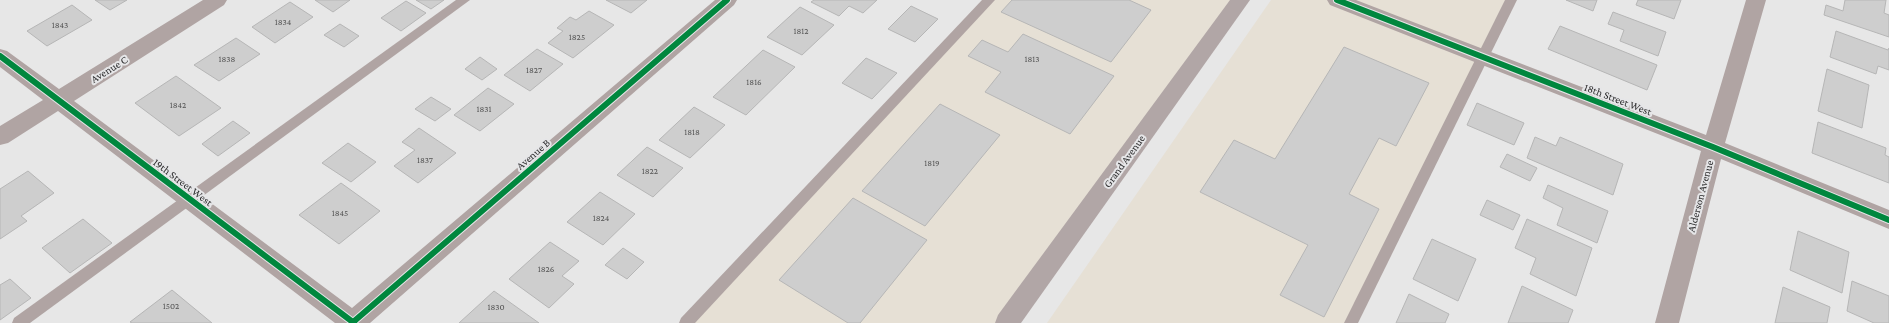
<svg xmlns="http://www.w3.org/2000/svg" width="1889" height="323" viewBox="0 0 1889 323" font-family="'Crimson Pro',serif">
  <rect width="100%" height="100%" fill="#e7e7e7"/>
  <g fill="#e6e0d5">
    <polygon points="990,0 1240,0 1007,323 687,323"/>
    <polygon points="1271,0 1511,0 1351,323 1047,323"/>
  </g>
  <g fill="#cecece" stroke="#b6b6b6">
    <polygon points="95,0 127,0 110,10"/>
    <polygon points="315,0 350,0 333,12"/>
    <polygon points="416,0 444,0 431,9"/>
    <polygon points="606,0 647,0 631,13"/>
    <polygon points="814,0 877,0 863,13 849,6 839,16 811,2"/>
    <polygon points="1012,0 1129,0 1151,10 1111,62 1001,12"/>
    <polygon points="1566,0 1597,0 1593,11"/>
    <polygon points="1638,0 1681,0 1674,19 1636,5"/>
    <polygon points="1845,0 1886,0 1884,13 1889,15 1889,37 1824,15 1826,5 1843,11"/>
    <polygon points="406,1 426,13 401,31 381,18"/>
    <polygon points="290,2 313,17 275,43 252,27"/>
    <polygon points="72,5 92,20 47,46 27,31"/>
    <polygon points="911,6 938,19 915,42 888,29"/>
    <polygon points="800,7 834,25 802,55 767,37"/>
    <polygon points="589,11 614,25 573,58 548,43 563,31 557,28 570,17 576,20"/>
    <polygon points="1613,12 1666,32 1658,56 1620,41 1624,30 1608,24"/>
    <polygon points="340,24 359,36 344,47 324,35"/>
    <polygon points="1560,26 1657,65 1647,90 1548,49"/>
    <polygon points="1836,31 1888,50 1889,48 1889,70 1878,66 1876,74 1830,57"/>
    <polygon points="1023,34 1114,76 1070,134 985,92 1001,72 968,56 982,40 1008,52"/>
    <polygon points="236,38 260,54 219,81 194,65"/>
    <polygon points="1344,47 1429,83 1396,146 1379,138 1349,194 1379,209 1324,317 1280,295 1308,245 1200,192 1234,140 1275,159"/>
    <polygon points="537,49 563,64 530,91 504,75"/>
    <polygon points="763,50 795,67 746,115 713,97"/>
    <polygon points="480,57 497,69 482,80 465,69"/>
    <polygon points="866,58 897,73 872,99 842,83"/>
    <polygon points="1827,69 1869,85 1862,128 1818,111"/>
    <polygon points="176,76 221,108 179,136 135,103"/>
    <polygon points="488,88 514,104 480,131 454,115"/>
    <polygon points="431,97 451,109 435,121 415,109"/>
    <polygon points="1477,103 1524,123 1514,145 1467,125"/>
    <polygon points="940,104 1000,135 925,226 862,191"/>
    <polygon points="694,107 725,125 690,158 659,140"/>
    <polygon points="233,121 250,133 218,156 202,144"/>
    <polygon points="1818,122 1886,148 1885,155 1889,157 1889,183 1812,153"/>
    <polygon points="419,128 456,153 418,183 394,166 415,150 402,142"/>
    <polygon points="1535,137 1556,146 1560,137 1623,164 1613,195 1527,158"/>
    <polygon points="348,143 376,162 351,182 322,163"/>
    <polygon points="647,147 683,168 653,197 617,175"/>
    <polygon points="1507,154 1537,168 1530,181 1500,167"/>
    <polygon points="28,171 54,193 21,216 27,221 0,239 0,189"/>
    <polygon points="341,183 380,211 339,244 299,215"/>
    <polygon points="1548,185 1608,211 1597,243 1557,225 1563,208 1543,198"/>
    <polygon points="600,192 635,214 603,245 567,222"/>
    <polygon points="853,198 927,240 860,323 848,323 779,280"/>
    <polygon points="1487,200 1520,215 1513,230 1480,215"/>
    <polygon points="83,219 112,243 70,273 42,248"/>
    <polygon points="1527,219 1592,248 1576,296 1530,274 1536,258 1515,248"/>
    <polygon points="1798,231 1849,252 1842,293 1790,270"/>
    <polygon points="1432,239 1476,259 1458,301 1413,279"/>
    <polygon points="550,242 579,261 562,276 574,284 549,308 509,279"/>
    <polygon points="623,248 644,262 627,279 605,265"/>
    <polygon points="10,279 31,298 0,320 0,285"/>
    <polygon points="1852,281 1889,296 1889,323 1874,323 1847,311"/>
    <polygon points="1522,286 1573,310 1568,323 1508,323"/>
    <polygon points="1783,287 1830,307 1827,323 1775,323"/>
    <polygon points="172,290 212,323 132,323 130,322"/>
    <polygon points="494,291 539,323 459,323"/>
    <polygon points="1409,294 1449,314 1445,323 1396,323"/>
  </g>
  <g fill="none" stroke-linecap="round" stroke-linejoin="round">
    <g fill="#b0a4a3" fill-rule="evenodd">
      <polygon points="456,0 470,0 30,323 12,323 14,318"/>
      <polygon points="982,0 995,0 695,323 679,323 681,318"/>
      <polygon points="1505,0 1517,0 1358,323 1344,323"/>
    </g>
    <g fill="#b0a4a3" fill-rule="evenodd">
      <polygon points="203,0 227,0 224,5 74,101 352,308 715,0 737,0 734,5 370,323 335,323 58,111 8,143 0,145 0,126 43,100 0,67 0,49 7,51 59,89"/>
      <polygon points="1327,0 1356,0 1706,135 1746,0 1766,0 1725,143 1889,210 1889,229 1721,159 1679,323 1655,323 1701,151 1330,5"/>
    </g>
    <polygon fill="#b1a6a6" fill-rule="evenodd" points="1230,0 1250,0 1021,323 995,323 998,315"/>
    <defs>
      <g id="cycleway">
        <polyline points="1337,0 1713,147 1889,220"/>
        <polyline points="0,56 354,323"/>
        <polyline points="352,323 727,0"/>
      </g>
    </defs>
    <use href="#cycleway" stroke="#e6e6e8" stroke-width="8"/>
    <use href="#cycleway" stroke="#00873e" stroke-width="6"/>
  </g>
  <g text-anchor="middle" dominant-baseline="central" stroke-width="4" stroke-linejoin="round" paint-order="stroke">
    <g font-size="9" fill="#545454">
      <text x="283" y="22">1834</text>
      <text x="60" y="25">1843</text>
      <text x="801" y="31">1812</text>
      <text x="577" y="37">1825</text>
      <text x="227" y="59">1838</text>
      <text x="1032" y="59">1813</text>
      <text x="534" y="70">1827</text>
      <text x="754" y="82">1816</text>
      <text x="178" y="105">1842</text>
      <text x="484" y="109">1831</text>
      <text x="692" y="132">1818</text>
      <text x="425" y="160">1837</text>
      <text x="932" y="163">1819</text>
      <text x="650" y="171">1822</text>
      <text x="340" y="213">1845</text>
      <text x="601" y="218">1824</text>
      <text x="546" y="269">1826</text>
      <text x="171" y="306">1502</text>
      <text x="496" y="307">1830</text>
    </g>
    <g font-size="11" fill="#2b2b2c" stroke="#e6e6e8">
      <text transform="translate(109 69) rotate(-32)">Avenue C</text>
      <text transform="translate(1618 99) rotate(21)">18th Street West</text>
      <text transform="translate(533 154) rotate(-41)">Avenue B</text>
      <text transform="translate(1124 161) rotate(-54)">Grand Avenue</text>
      <text transform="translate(183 182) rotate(37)">19th Street West</text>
      <text transform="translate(1700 196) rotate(-75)">Alderson Avenue</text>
    </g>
  </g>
</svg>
